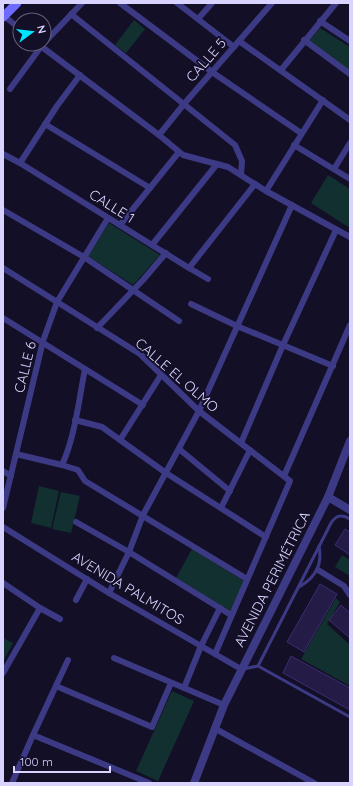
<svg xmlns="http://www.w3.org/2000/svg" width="353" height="786" viewBox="0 0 353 786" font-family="Quicksand,sans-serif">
  <rect width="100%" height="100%" fill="#130f26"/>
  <g fill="#12302f">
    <polygon points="134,20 145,29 126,53 115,45"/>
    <polygon points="320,28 350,47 350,71 309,41"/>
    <polygon points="328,175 350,189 350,228 311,203"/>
    <polygon points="109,223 160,255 133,285 88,256"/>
    <polygon points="39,486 59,491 51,528 31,523"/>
    <polygon points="61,492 80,496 71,533 52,529"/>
    <polygon points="192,549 244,581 231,612 176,578"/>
    <polygon points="342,555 350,560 350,576 335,567"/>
    <polygon points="336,598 340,602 327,624 350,645 350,686 301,659"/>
    <polygon points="3,638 13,643 3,662"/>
    <polygon points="172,691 194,701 158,781 136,771"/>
  </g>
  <g fill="#241b47" stroke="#3b2d73">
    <polygon points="345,529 350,532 350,555 335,545"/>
    <polygon points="320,584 337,594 304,652 287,642"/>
    <polygon points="341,605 350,613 350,638 329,620"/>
    <polygon points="291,656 350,688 350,710 283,673"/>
  </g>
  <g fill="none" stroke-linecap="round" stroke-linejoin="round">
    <g stroke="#3d3a85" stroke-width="3">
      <path d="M 299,587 C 315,578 323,565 319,546"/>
      <path d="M 258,666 L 331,523 C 336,515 342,514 350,519"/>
      <polyline points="243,669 258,666 350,717"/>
    </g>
    <g stroke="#3d3a85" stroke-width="6">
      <polyline points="120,3 212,72 301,133"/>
      <polyline points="177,3 234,47"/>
      <polyline points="71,14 235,145 242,161 241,175"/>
      <polyline points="3,15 20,29"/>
      <polyline points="198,19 212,3"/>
      <polyline points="320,21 350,41"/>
      <polyline points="304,40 350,74"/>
      <polyline points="239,41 350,120"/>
      <polyline points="44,43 82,3"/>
      <polyline points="38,44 159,135 183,155 228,167 266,191 350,237"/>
      <polyline points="281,70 336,3"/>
      <polyline points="10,89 43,44"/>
      <polyline points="45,124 150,188"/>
      <polyline points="159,135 184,104 272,3"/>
      <polyline points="294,145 350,179"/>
      <polyline points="3,154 20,163 189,268 208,279"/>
      <polyline points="20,163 57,106 80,75"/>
      <polyline points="334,169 350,143"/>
      <polyline points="266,191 323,100"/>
      <polyline points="3,210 84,257 179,321"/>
      <polyline points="120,225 179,152"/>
      <polyline points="152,245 217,164"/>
      <polyline points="3,268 140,354 199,411 290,481 215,654"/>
      <polyline points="189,268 255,184"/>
      <polyline points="191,304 237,326 333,366"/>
      <polyline points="3,318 143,405"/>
      <polyline points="97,328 143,280 166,253"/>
      <polyline points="75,420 102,427 166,473 266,537"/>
      <polyline points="120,440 161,375"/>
      <polyline points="241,443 283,345 336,230"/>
      <polyline points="179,449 230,491"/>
      <polyline points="16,454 62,465 78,470 85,481 247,579"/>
      <path d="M 62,465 C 75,437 79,399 85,369"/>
      <polyline points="3,471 11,476"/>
      <polyline points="284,476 350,325"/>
      <polyline points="3,508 43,341 57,302 108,218"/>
      <polyline points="221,508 250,450"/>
      <polyline points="76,522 129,552 231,615"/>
      <polyline points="3,527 109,593 241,669"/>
      <polyline points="318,570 344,586 350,595"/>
      <polyline points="3,583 40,608 60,619"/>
      <polyline points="109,593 129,552 143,515 199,411 292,205"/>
      <polyline points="76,600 87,579"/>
      <polyline points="114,658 224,705"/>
      <polyline points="3,673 40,608"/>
      <polyline points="56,686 152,727 171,683"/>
      <polyline points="184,688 201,646 220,608"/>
      <polyline points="214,728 314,783"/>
      <polyline points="33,735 149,783"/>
      <polyline points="12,783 33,735 68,660"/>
    </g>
    <g stroke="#3d3a85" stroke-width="8">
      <polyline points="328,497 350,510"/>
      <polyline points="194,783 224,705 328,497 350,441"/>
    </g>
    <polyline stroke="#6f6bff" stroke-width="9" points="3,17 17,3"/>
  </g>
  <g text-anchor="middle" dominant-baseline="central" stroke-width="4" stroke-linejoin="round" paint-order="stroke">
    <g font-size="14" fill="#d9d4ff" stroke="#130f26">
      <text transform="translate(206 60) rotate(-49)">CALLE 5</text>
      <text transform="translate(112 206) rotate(32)">CALLE 1</text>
      <text transform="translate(25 367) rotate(-76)">CALLE 6</text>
      <text transform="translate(177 375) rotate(41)">CALLE EL OLMO</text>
      <text transform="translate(272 579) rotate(-63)">AVENIDA PERIMÉTRICA</text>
      <text transform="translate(128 588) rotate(31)">AVENIDA PALMITOS</text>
    </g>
  </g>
  <rect width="353" height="786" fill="none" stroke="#d9d4ff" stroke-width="8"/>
  <g transform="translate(32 32) rotate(75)"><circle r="19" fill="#130f26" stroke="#625e7d"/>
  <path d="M0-3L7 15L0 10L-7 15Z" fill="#00e5ff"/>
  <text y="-6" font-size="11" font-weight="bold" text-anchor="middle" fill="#d9d4ff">N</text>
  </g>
  <path d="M14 766v6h96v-6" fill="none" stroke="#d9d4ff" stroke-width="2"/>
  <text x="20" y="766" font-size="12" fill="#d9d4ff" stroke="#130f26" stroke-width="3" paint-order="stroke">100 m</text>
</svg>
